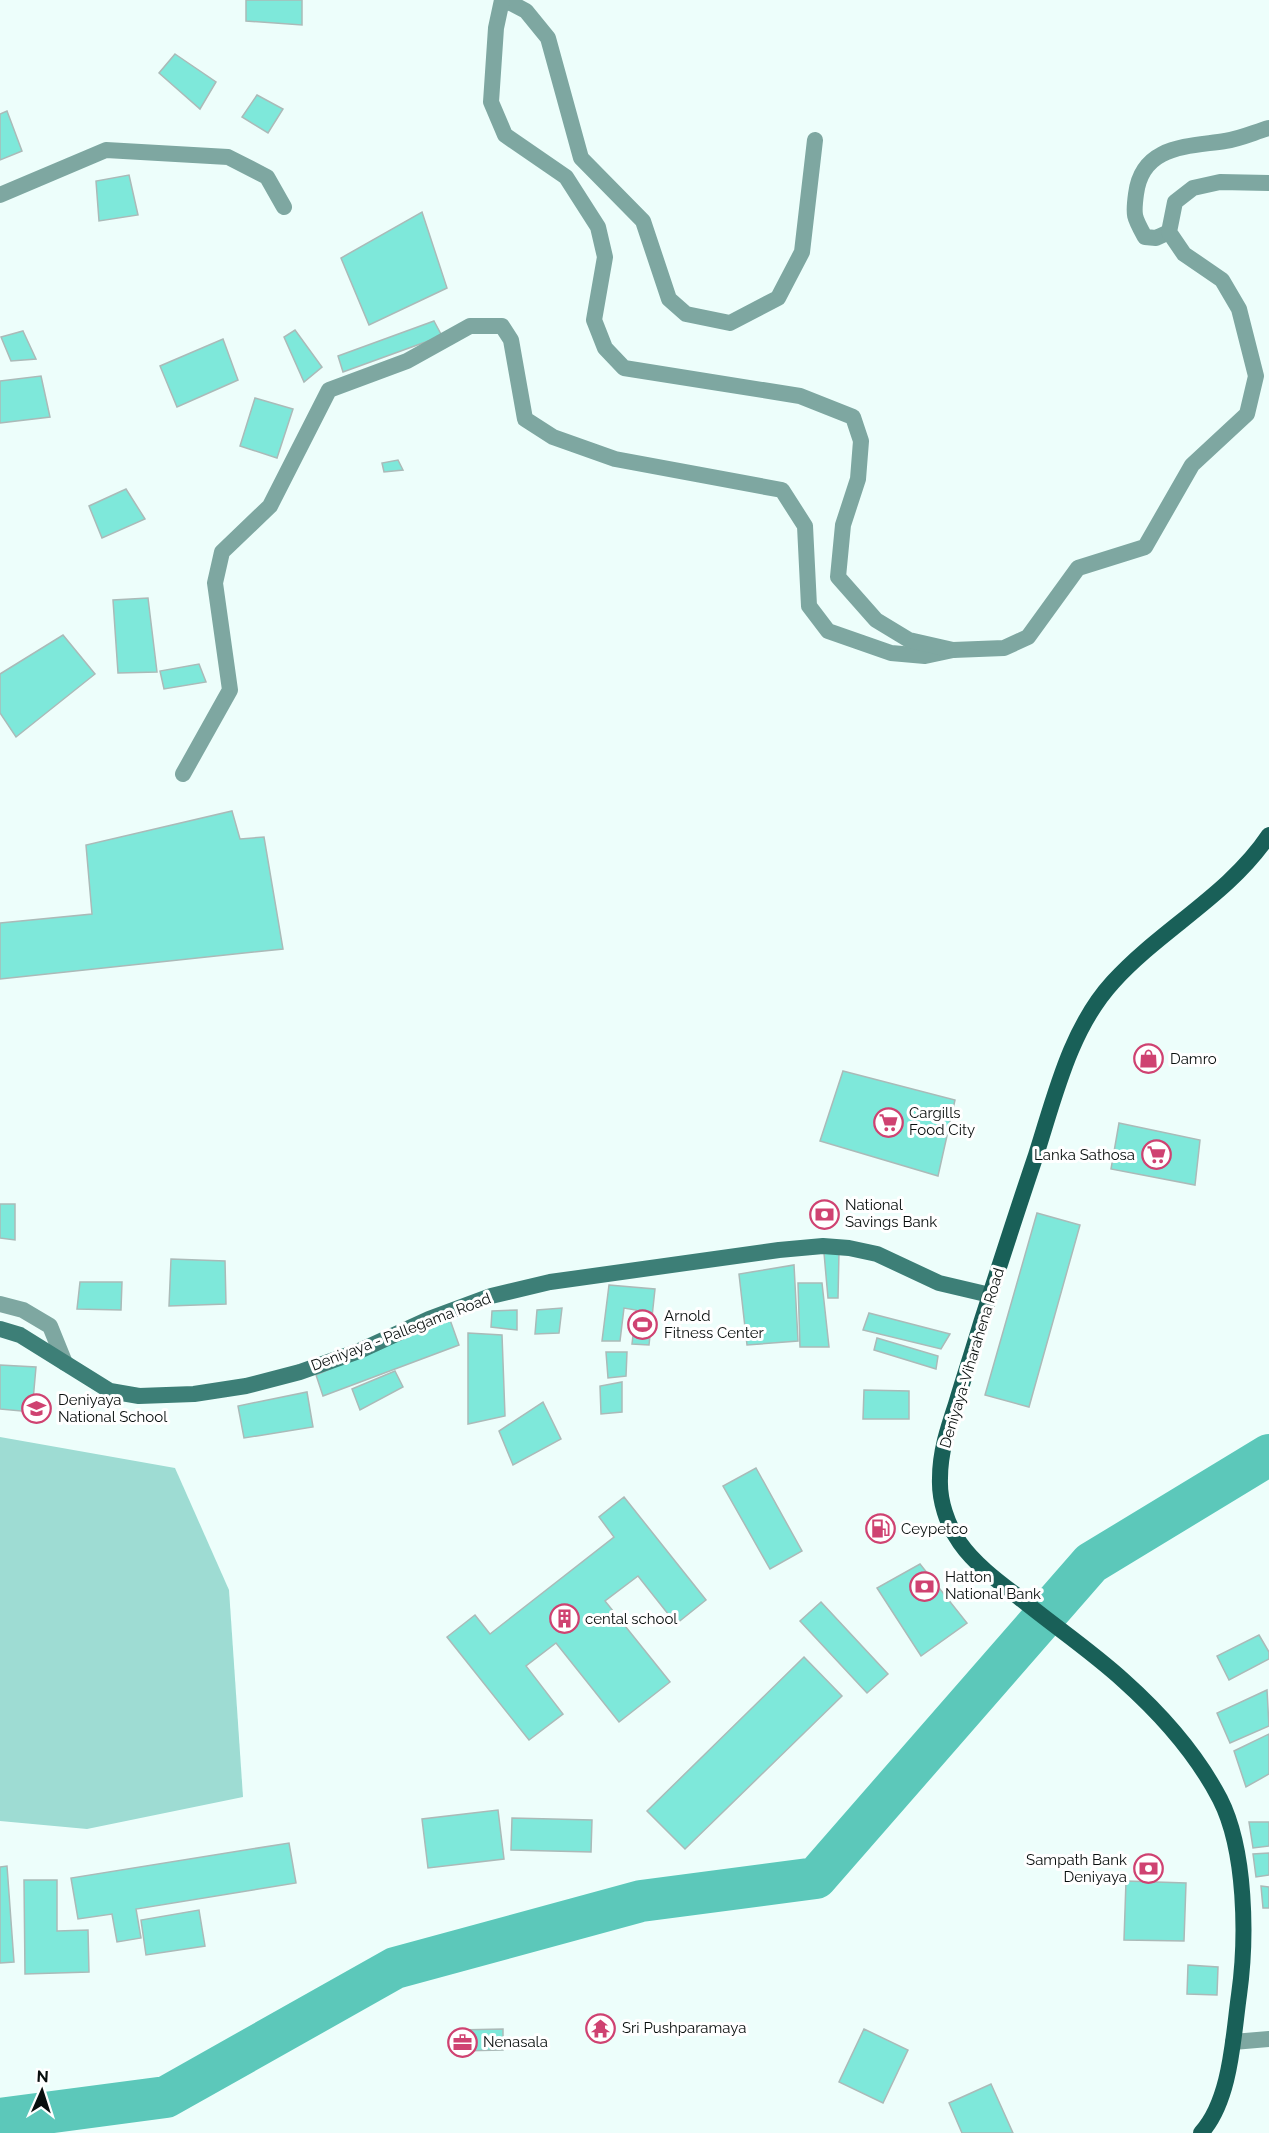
<svg xmlns="http://www.w3.org/2000/svg" width="1269" height="2133" viewBox="0 0 1269 2133" font-family="Raleway,sans-serif">
  <rect width="100%" height="100%" fill="#edfefb"/>
  <polygon fill="#9edcd3" points="0,1437 175,1468 229,1590 243,1797 87,1829 0,1821"/>
  <g fill="none" stroke-linecap="round" stroke-linejoin="round">
    <polyline stroke="#5cc8ba" stroke-width="42" points="0,2119 166,2097 395,1968 641,1901 816,1878 1091,1563 1269,1455"/>
  </g>
  <g fill="#7ee8da" stroke="#abbab8" stroke-width="1.5">
    <polygon points="246,0 302,0 302,25 246,21"/>
    <polygon points="175,54 216,82 200,109 159,73"/>
    <polygon points="257,95 283,109 268,133 242,117"/>
    <polygon points="7,111 22,151 0,160 0,114"/>
    <polygon points="129,175 138,215 99,221 96,181"/>
    <polygon points="422,212 447,288 369,325 341,258"/>
    <polygon points="434,321 442,336 343,372 338,356"/>
    <polygon points="295,330 322,367 304,382 284,337"/>
    <polygon points="23,331 36,359 11,361 1,337"/>
    <polygon points="223,339 238,380 177,407 160,366"/>
    <polygon points="41,376 50,417 0,423 0,381"/>
    <polygon points="255,398 293,409 277,458 240,446"/>
    <polygon points="398,460 403,470 384,472 382,463"/>
    <polygon points="126,489 145,519 102,538 89,506"/>
    <polygon points="148,598 157,672 118,673 113,600"/>
    <polygon points="63,635 95,674 16,737 0,713 0,674"/>
    <polygon points="199,664 206,682 164,689 160,671"/>
    <polygon points="232,811 240,839 264,837 283,949 0,979 0,923 92,914 86,845"/>
    <polygon points="843,1071 955,1100 938,1176 820,1141"/>
    <polygon points="1119,1123 1200,1140 1195,1185 1111,1169"/>
    <polygon points="0,1204 15,1204 15,1240 0,1238"/>
    <polygon points="1037,1213 1080,1225 1029,1407 985,1395"/>
    <polygon points="839,1252 838,1298 828,1298 824,1253"/>
    <polygon points="171,1259 225,1261 226,1304 169,1306"/>
    <polygon points="794,1265 798,1341 747,1345 739,1274"/>
    <polygon points="80,1282 122,1282 121,1310 77,1309"/>
    <polygon points="798,1283 822,1283 829,1347 800,1347"/>
    <polygon points="609,1285 655,1289 649,1345 632,1344 636,1310 624,1308 620,1341 602,1341"/>
    <polygon points="562,1308 559,1333 535,1334 537,1310"/>
    <polygon points="517,1310 517,1330 491,1327 492,1311"/>
    <polygon points="869,1313 950,1334 941,1349 863,1330"/>
    <polygon points="449,1317 459,1345 323,1396 316,1375"/>
    <polygon points="468,1333 502,1335 505,1416 468,1424"/>
    <polygon points="877,1338 938,1356 936,1369 874,1350"/>
    <polygon points="606,1352 627,1352 626,1376 608,1378"/>
    <polygon points="0,1365 36,1367 32,1412 0,1409"/>
    <polygon points="395,1371 403,1387 360,1410 352,1389"/>
    <polygon points="622,1382 622,1412 601,1414 600,1386"/>
    <polygon points="864,1390 909,1391 909,1419 863,1419"/>
    <polygon points="307,1392 313,1427 244,1438 238,1406"/>
    <polygon points="543,1402 561,1439 513,1465 499,1431"/>
    <polygon points="756,1468 802,1551 770,1569 723,1486"/>
    <polygon points="624,1497 706,1600 676,1624 638,1576 605,1601 670,1682 619,1722 556,1643 526,1666 563,1714 529,1740 447,1637 475,1615 490,1634 614,1537 599,1517"/>
    <polygon points="920,1564 967,1623 921,1656 877,1588"/>
    <polygon points="821,1602 888,1674 867,1693 800,1621"/>
    <polygon points="1259,1635 1269,1652 1269,1659 1229,1680 1217,1656"/>
    <polygon points="804,1657 842,1696 685,1849 647,1811"/>
    <polygon points="1267,1690 1269,1726 1230,1743 1217,1713"/>
    <polygon points="1269,1734 1269,1774 1246,1787 1234,1751"/>
    <polygon points="498,1810 504,1859 428,1868 422,1819"/>
    <polygon points="512,1818 592,1820 591,1852 511,1850"/>
    <polygon points="1249,1822 1269,1822 1269,1846 1253,1848"/>
    <polygon points="289,1843 296,1883 136,1909 141,1938 117,1942 112,1914 78,1919 71,1878"/>
    <polygon points="1269,1853 1269,1875 1256,1877 1253,1854"/>
    <polygon points="7,1866 14,1962 0,1963 0,1867"/>
    <polygon points="24,1880 57,1880 57,1931 88,1930 89,1972 25,1974"/>
    <polygon points="1126,1881 1186,1883 1184,1941 1124,1940"/>
    <polygon points="1261,1886 1269,1887 1269,1908 1263,1908"/>
    <polygon points="199,1910 205,1946 146,1955 141,1920"/>
    <polygon points="1188,1965 1218,1967 1217,1995 1187,1994"/>
    <polygon points="503,2029 503,2050 458,2051 457,2030"/>
    <polygon points="864,2029 908,2050 883,2103 839,2082"/>
    <polygon points="991,2084 1013,2133 962,2133 949,2103"/>
  </g>
  <g fill="none" stroke-linecap="round" stroke-linejoin="round">
    <g stroke="#7ea7a1" stroke-width="16">
      <polyline points="505,0 526,11 548,38 581,158 643,221 669,299 686,314 730,323 778,298 802,252 815,140"/>
      <polyline points="0,195 106,150 228,157 267,177 284,207"/>
      <path d="M 1169,232 L 1156,238 L 1145,237 C 1134,217 1133,216 1136,194 C 1142,145 1187,147 1225,141 C 1240,139 1255,132 1269,128"/>
      <polyline points="183,774 230,690 215,583 222,552 270,506 329,390 407,361 470,326 502,326 511,340 525,419 553,437 615,459 782,490 805,526 809,606 828,631 891,653 925,656 953,650"/>
      <polyline points="0,1304 23,1310 50,1326 65,1363"/>
      <polyline points="1233,2042 1269,2039"/>
    </g>
    <polyline stroke="#7ea7a1" stroke-width="16" points="502,0 496,28 491,102 505,135 566,177 598,227 605,257 594,320 605,348 624,368 800,396 853,417 861,441 858,479 843,525 838,577 876,620 909,640 953,650 1004,648 1028,637 1078,568 1145,547 1192,465 1247,414 1256,376 1239,309 1222,280 1184,254 1169,232 1175,202 1193,188 1220,182 1269,183"/>
    <polyline stroke="#3d7f77" stroke-width="16" points="0,1329 20,1335 110,1391 139,1396 194,1394 246,1386 300,1372 359,1351 429,1319 491,1296 550,1282 779,1250 823,1246 849,1248 877,1254 939,1283 990,1295"/>
    <path stroke="#196058" stroke-width="16" d="M 1201,2133 C 1231,2100 1233,2037 1239,1995 C 1247,1938 1246,1850 1220,1799 C 1196,1753 1162,1715 1124,1681 C 1090,1650 1051,1624 1016,1595 C 996,1580 974,1563 960,1543 C 947,1525 939,1500 940,1478 C 940,1452 948,1428 956,1404 C 964,1377 973,1350 981,1323 C 999,1267 1017,1211 1036,1155 C 1055,1096 1070,1029 1113,982 C 1161,929 1229,895 1269,835"/>
  </g>
  <defs>
    <symbol id="shop-ring" viewBox="-11 -11 22 22"><circle r="9.5" fill="#fff" stroke="#cf4271" stroke-width="1.5"/><path d="M-5-2.5h2.3a2.7 3.5 0 0 1 5.4 0H5L5.5 6h-11ZM-1.5-2.5h3a1.5 2.3 0 0 0-3 0Z" fill="#cf4271"/></symbol>
    <symbol id="supermarket-ring" viewBox="-11 -11 22 22"><circle r="9.5" fill="#fff" stroke="#cf4271" stroke-width="1.5"/><path d="M-6-5.5h2.5l.6 2H6L4.5 2H-2.5L-4.4-4H-6ZM-1.5 3.2a1.3 1.3 0 1 0 .1 0ZM3 3.2a1.3 1.3 0 1 0 .1 0Z" fill="#cf4271"/></symbol>
    <symbol id="bank-ring" viewBox="-11 -11 22 22"><circle r="9.5" fill="#fff" stroke="#cf4271" stroke-width="1.5"/><path d="M-6-4H6V4H-6ZM0-2.3a2.3 2.3 0 1 0 0 4.6a2.3 2.3 0 1 0 0-4.6Z" fill="#cf4271"/></symbol>
    <symbol id="stadium-ring" viewBox="-11 -11 22 22"><circle r="9.5" fill="#fff" stroke="#cf4271" stroke-width="1.5"/><path d="M0-5a6.5 5 0 1 0 0 10a6.5 5 0 1 0 0-10ZM-3.5-1.8h7v3.6h-7Z" fill="#cf4271"/></symbol>
    <symbol id="school-ring" viewBox="-11 -11 22 22"><circle r="9.5" fill="#fff" stroke="#cf4271" stroke-width="1.5"/><path d="M0-5L7-2L0 1L-7-2ZM-4 1L0 2.5L4 1V4Q0 6-4 4Z" fill="#cf4271"/></symbol>
    <symbol id="fuel-ring" viewBox="-11 -11 22 22"><circle r="9.5" fill="#fff" stroke="#cf4271" stroke-width="1.5"/><path d="M-5.5-6h7V0h2V4h1.3V-2.5L3-4.5l.8-.8L6-3V5H2.5V1h-1V6h-7ZM-4.2-4.7v3.2H.2V-4.7Z" fill="#cf4271"/></symbol>
    <symbol id="building-ring" viewBox="-11 -11 22 22"><circle r="9.5" fill="#fff" stroke="#cf4271" stroke-width="1.5"/><path d="M-4-6H4V6H1V3H-1V6H-4ZM-2.5-4.3h1.7v1.8h-1.7ZM.8-4.3h1.7v1.8H.8ZM-2.5-1h1.7V.8h-1.7ZM.8-1h1.7V.8H.8Z" fill="#cf4271"/></symbol>
    <symbol id="temple-ring" viewBox="-11 -11 22 22"><circle r="9.5" fill="#fff" stroke="#cf4271" stroke-width="1.5"/><path d="M0-6L5-2H3V0L6.5 2.5H4V6H1.5V3h-3V6H-4V2.5H-6.5L-3 0V-2H-5Z" fill="#cf4271"/></symbol>
    <symbol id="office-ring" viewBox="-11 -11 22 22"><circle r="9.5" fill="#fff" stroke="#cf4271" stroke-width="1.5"/><path d="M-6-3h4V-5.5h4V-3h4V5H-6ZM-1-4.5V-3h2v-1.5ZM-6 0V1H6V0Z" fill="#cf4271"/></symbol>
  </defs>
  <g fill-rule="evenodd">
    <use href="#shop-ring" x="1132" y="1042" width="33" height="33"/>
    <use href="#supermarket-ring" x="872" y="1106" width="33" height="33"/>
    <use href="#supermarket-ring" x="1140" y="1138" width="33" height="33"/>
    <use href="#bank-ring" x="808" y="1198" width="33" height="33"/>
    <use href="#stadium-ring" x="626" y="1308" width="33" height="33"/>
    <use href="#school-ring" x="20" y="1392" width="33" height="33"/>
    <use href="#fuel-ring" x="864" y="1512" width="33" height="33"/>
    <use href="#bank-ring" x="908" y="1570" width="33" height="33"/>
    <use href="#building-ring" x="548" y="1602" width="33" height="33"/>
    <use href="#bank-ring" x="1132" y="1852" width="33" height="33"/>
    <use href="#temple-ring" x="584" y="2012" width="33" height="33"/>
    <use href="#office-ring" x="446" y="2026" width="33" height="33"/>
  </g>
  <g text-anchor="middle" dominant-baseline="central" stroke-width="6" stroke-linejoin="round" paint-order="stroke">
    <g font-size="15" fill="#090f0e" stroke="#fff" text-anchor="start">
      <text x="1170" y="1059">Damro</text>
      <text x="909" y="1113">Cargills<tspan x="909" dy="17">Food City</tspan></text>
      <text x="1135" y="1155" text-anchor="end">Lanka Sathosa</text>
      <text x="845" y="1205">National<tspan x="845" dy="17">Savings Bank</tspan></text>
      <text x="664" y="1316">Arnold<tspan x="664" dy="17">Fitness Center</tspan></text>
      <text x="58" y="1400">Deniyaya<tspan x="58" dy="17">National School</tspan></text>
      <text x="901" y="1529">Ceypetco</text>
      <text x="945" y="1577">Hatton<tspan x="945" dy="17">National Bank</tspan></text>
      <text x="585" y="1619">cental school</text>
      <text x="1127" y="1860" text-anchor="end">Sampath Bank<tspan x="1127" dy="17">Deniyaya</tspan></text>
      <text x="622" y="2028">Sri Pushparamaya</text>
      <text x="483" y="2042">Nenasala</text>
    </g>
    <g font-size="15" fill="#090f0e" stroke="#fff">
      <text transform="translate(401 1332) rotate(-21)">Deniyaya - Pallegama Road</text>
      <text transform="translate(972 1358) rotate(-73)">Deniyaya-Viharahena Road</text>
    </g>
  </g>
  <g transform="translate(42 2091) rotate(3)" stroke="#ffffff" stroke-width="4.5" paint-order="stroke">
  <path d="M0-4.5L10 22L0 15L-10 22Z" fill="#090f0e"/>
  <text y="-9" font-size="16" font-weight="bold" text-anchor="middle" fill="#090f0e">N</text>
  </g>
</svg>
